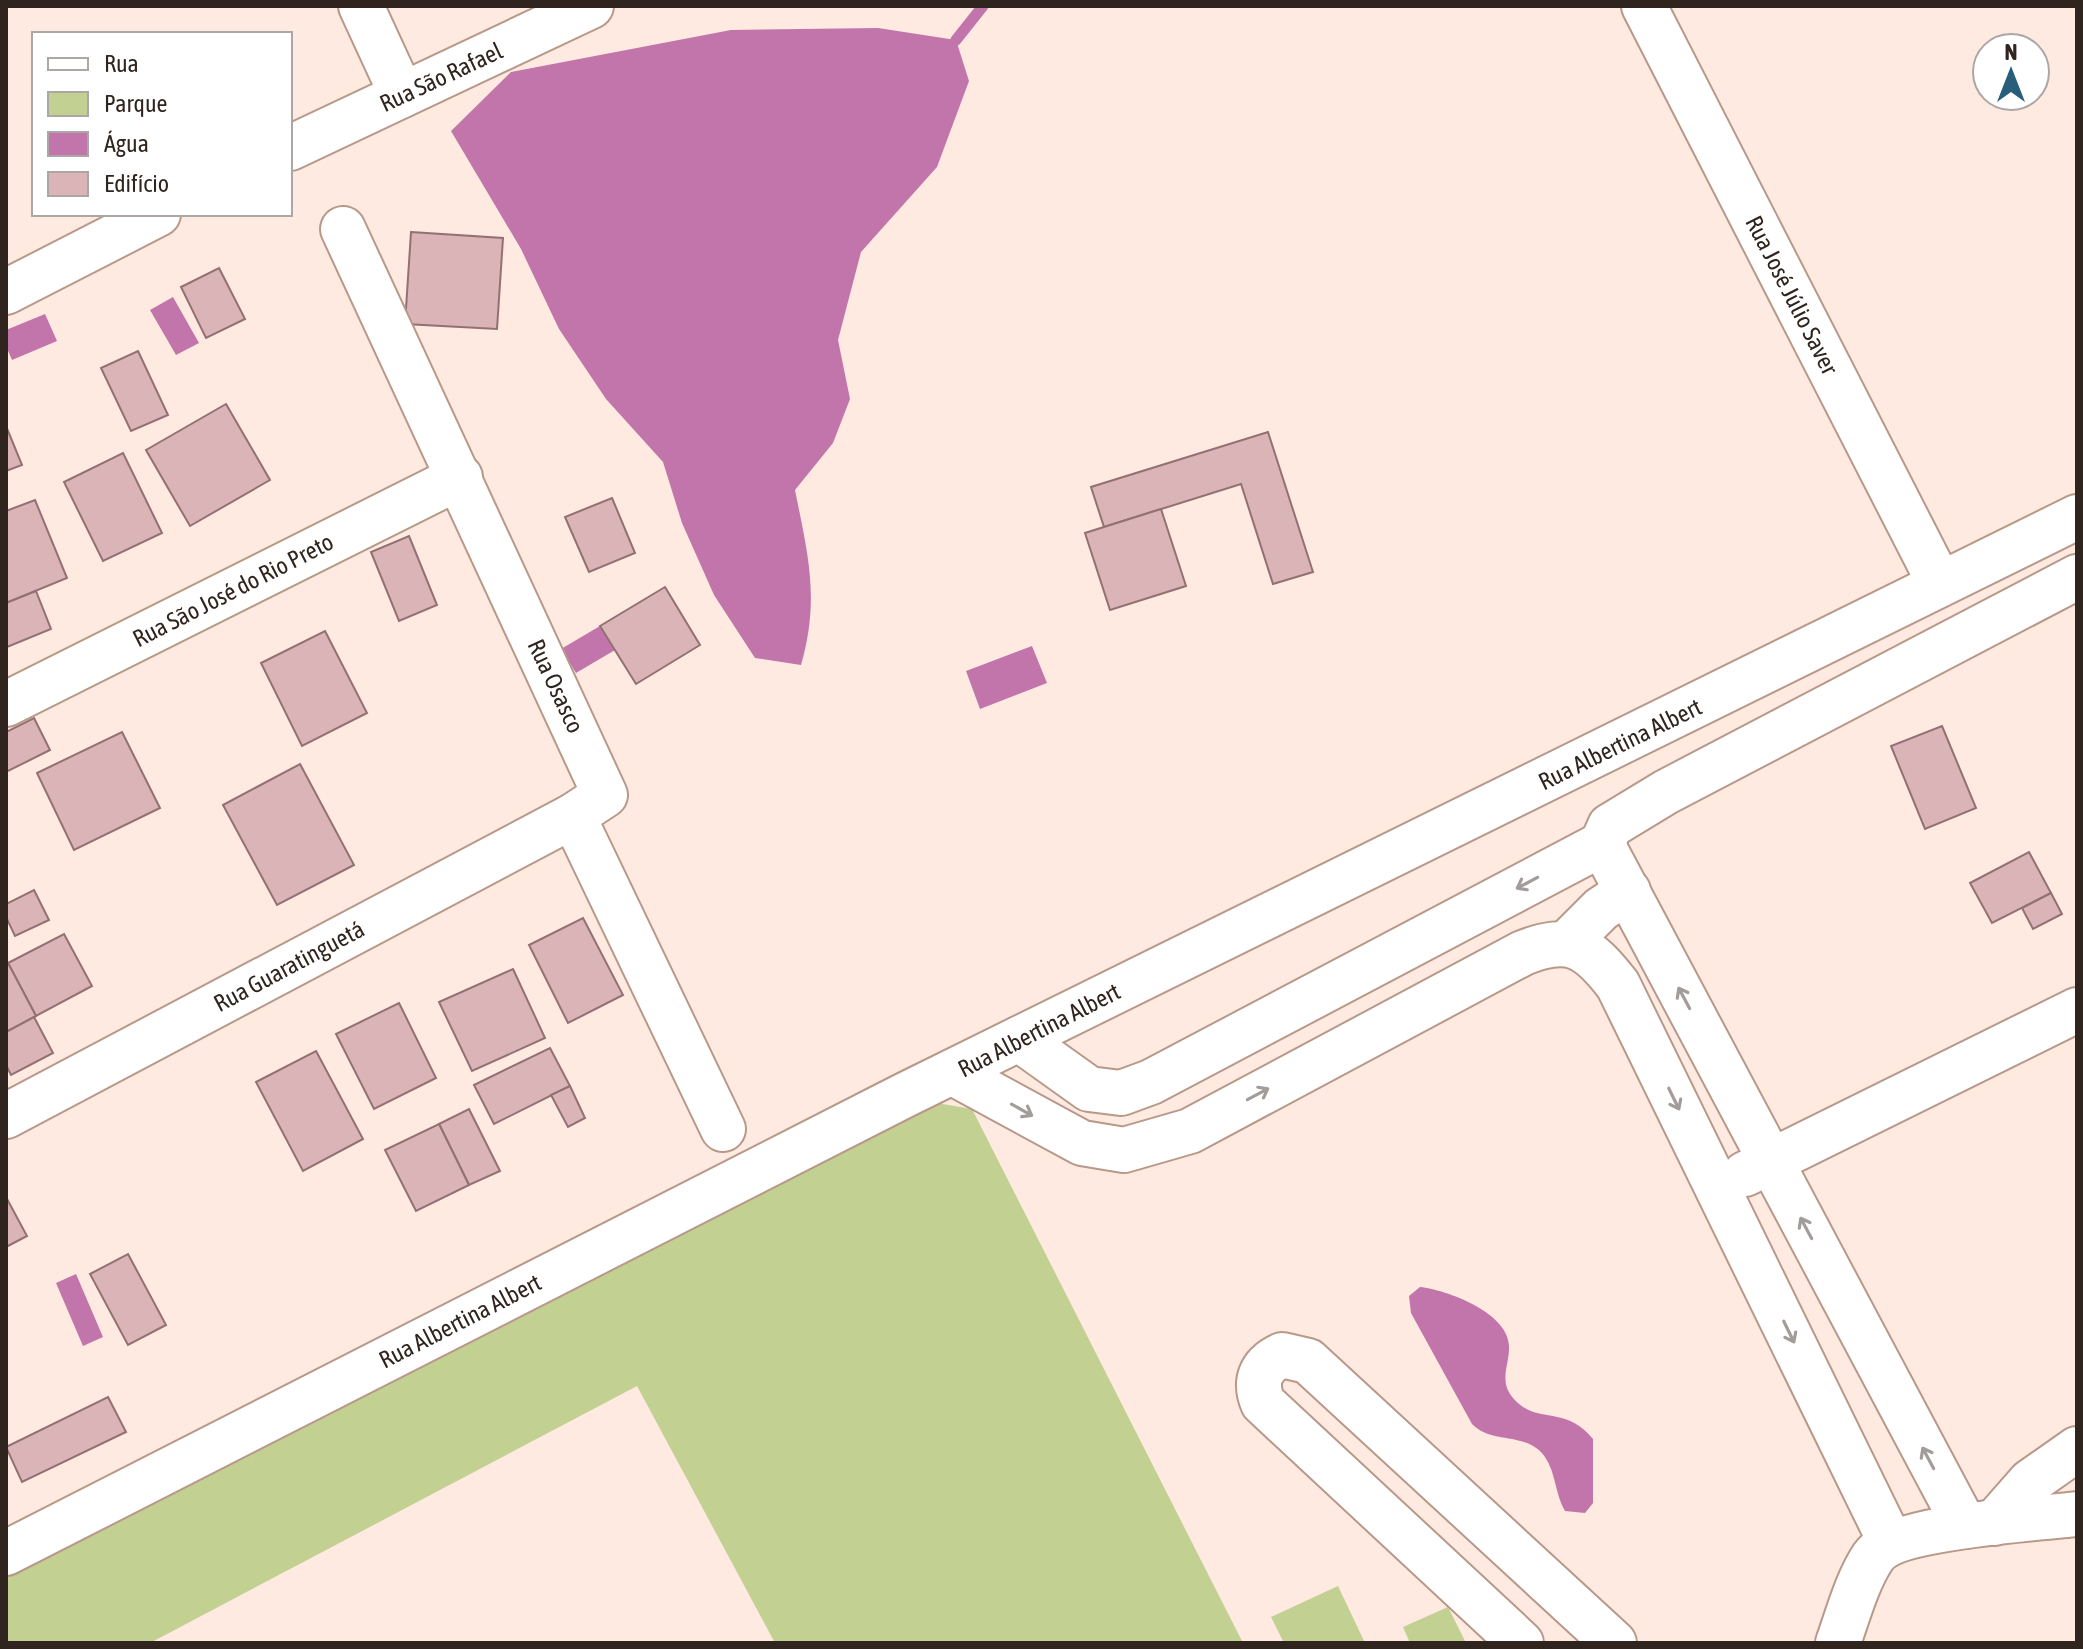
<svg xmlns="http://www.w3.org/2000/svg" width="2083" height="1649" viewBox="0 0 2083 1649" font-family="'Asap Condensed',sans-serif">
  <rect width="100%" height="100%" fill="#feeae0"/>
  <g fill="#c2d091">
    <polygon points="937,1103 972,1109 1243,1643 775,1643 637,1386 150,1643 6,1643 6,1572"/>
    <polygon points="1338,1586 1365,1643 1284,1643 1271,1617"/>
    <polygon points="1448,1607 1466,1643 1410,1643 1403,1627"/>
  </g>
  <g fill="#c175aa">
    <path d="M 878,28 L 956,40 L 969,81 L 937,167 L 861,252 L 838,340 L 850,399 L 833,443 L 795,490 C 808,555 820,599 801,665 L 755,658 L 714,595 L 682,523 L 663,462 L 606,399 L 559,329 L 521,249 L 451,131 L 511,72 L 731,30 Z"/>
    <polygon points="173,297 199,343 176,355 150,310"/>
    <polygon points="45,314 57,341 12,360 6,346 6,330"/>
    <polygon points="600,626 615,650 576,673 561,649"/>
    <polygon points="1032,646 1047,683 980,709 966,671"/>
    <polygon points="76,1274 103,1337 83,1346 56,1283"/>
    <path d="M 1420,1287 C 1447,1290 1507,1312 1509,1345 C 1510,1365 1498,1380 1513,1398 C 1537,1426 1564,1404 1593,1439 L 1593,1503 L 1585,1513 L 1565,1511 C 1555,1494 1556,1473 1545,1457 C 1527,1431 1492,1445 1472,1424 L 1411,1313 L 1409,1296 Z"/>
  </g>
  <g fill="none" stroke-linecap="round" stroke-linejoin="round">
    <polyline stroke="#c175aa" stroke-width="11" points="956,40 983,6"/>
  </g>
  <g fill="#dab4b6" stroke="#937073" stroke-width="2">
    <polygon points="411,232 503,238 497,329 405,324"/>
    <polygon points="219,268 245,319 206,338 181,287"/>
    <polygon points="138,351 168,415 131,431 101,368"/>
    <polygon points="226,404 270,480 190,526 146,450"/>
    <polygon points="6,426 22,465 6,471"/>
    <polygon points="1268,432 1313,572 1273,584 1241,484 1104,527 1091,487"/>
    <polygon points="123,453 162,533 103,561 64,482"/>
    <polygon points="612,498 635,553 589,572 565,517"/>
    <polygon points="35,500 67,578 6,603 6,511"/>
    <polygon points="1161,509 1186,586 1110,610 1085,533"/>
    <polygon points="409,536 437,605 399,621 371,552"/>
    <polygon points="665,587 700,645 636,684 600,626"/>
    <polygon points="36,591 51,629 7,647 6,603"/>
    <polygon points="325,631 367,713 302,746 261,663"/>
    <polygon points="34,718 50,750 6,772 6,732"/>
    <polygon points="1942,726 1976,808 1925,829 1891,746"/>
    <polygon points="122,732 160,808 74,850 37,773"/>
    <polygon points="300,764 354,865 277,905 223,805"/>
    <polygon points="2029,852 2051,893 1992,923 1970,883"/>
    <polygon points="34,890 49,920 15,936 6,917 6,904"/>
    <polygon points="2051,893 2062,914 2033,929 2022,908"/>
    <polygon points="583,918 623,995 568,1023 529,945"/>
    <polygon points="64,934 92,986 36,1016 8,963"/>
    <polygon points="8,963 36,1016 6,1032 6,964"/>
    <polygon points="513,969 545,1038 472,1071 439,1002"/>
    <polygon points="399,1003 436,1078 374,1109 336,1034"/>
    <polygon points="34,1017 53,1053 11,1075 6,1065 6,1032"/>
    <polygon points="550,1048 570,1086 494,1124 474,1085"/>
    <polygon points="316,1051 363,1139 303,1171 256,1082"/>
    <polygon points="570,1086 585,1118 568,1127 551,1095"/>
    <polygon points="469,1109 500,1171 469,1185 439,1124"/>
    <polygon points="439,1124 469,1185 416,1211 385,1150"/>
    <polygon points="6,1197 27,1236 6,1247"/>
    <polygon points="128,1254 166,1325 128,1345 90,1274"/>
    <polygon points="108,1397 126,1432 22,1482 6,1447"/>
  </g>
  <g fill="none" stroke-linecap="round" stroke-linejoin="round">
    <defs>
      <g id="minor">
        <polyline points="361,6 402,95"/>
        <polyline points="1644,6 1940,584"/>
        <polyline points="290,148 591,6"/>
        <polyline points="343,229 605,795 573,816 723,1129"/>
        <polyline points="6,292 158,214"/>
        <polyline points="6,704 460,477"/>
        <polyline points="1602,844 1610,826 1666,792 2077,577"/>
        <polyline points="1568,942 1601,909 1628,891"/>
        <polyline points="1019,1039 1089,1089 1121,1093 1151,1082 1602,844 1965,1526"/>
        <path d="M 953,1073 L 1082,1143 L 1124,1150 L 1190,1131 L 1523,953 C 1570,934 1588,946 1618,985 L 1890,1541"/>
        <polyline points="6,1116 573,816"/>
        <polyline points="1745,1174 2077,1010"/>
        <polyline points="1994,1523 2030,1482 2077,1449"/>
        <polyline points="6,1553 905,1095 2077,517"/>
        <path d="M 1521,1643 L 1263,1403 C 1254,1382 1260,1365 1282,1355 L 1308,1361 L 1614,1643"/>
        <path d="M 1838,1643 C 1848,1615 1857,1581 1873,1557 C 1894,1526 2037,1519 2077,1514"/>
      </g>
    </defs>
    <use href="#minor" stroke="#b89989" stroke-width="48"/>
    <use href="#minor" stroke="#fff" stroke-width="44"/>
  </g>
  <defs><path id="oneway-shaft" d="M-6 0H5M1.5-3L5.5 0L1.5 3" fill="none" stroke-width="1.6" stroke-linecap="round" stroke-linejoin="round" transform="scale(2)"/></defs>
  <g stroke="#a29c9a">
    <use href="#oneway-shaft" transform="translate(1527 883) rotate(152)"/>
    <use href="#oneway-shaft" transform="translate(1684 998) rotate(-118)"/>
    <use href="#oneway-shaft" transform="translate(1258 1094) rotate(-28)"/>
    <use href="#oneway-shaft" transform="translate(1674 1099) rotate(64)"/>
    <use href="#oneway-shaft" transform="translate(1022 1110) rotate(29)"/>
    <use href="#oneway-shaft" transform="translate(1806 1228) rotate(-118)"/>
    <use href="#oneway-shaft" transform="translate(1789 1332) rotate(64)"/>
    <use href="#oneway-shaft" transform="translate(1928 1458) rotate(-118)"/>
  </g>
  <g text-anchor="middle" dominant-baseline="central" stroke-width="6" stroke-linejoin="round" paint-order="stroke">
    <g font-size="24" fill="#30241e" stroke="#fff">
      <text transform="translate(441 77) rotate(-25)">Rua São Rafael</text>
      <text transform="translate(1792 295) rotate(63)">Rua José Júlio Saver</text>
      <text transform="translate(233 590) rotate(-27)">Rua São José do Rio Preto</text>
      <text transform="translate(556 686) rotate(65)">Rua Osasco</text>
      <text transform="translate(1620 744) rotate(-26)">Rua Albertina Albert</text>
      <text transform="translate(289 966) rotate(-28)">Rua Guaratinguetá</text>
      <text transform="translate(1039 1030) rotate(-27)">Rua Albertina Albert</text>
      <text transform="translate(460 1321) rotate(-27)">Rua Albertina Albert</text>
    </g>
  </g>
  <rect width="2083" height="1649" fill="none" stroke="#30241e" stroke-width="16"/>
  <rect x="32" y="32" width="260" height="184" fill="#ffffff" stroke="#aca7a5" stroke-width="2"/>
  <rect x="48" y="58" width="40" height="12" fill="#ffffff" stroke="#aca7a5" stroke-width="2"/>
  <text x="104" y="72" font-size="24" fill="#30241e">Rua</text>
  <rect x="48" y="92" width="40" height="24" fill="#c2d091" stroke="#aca7a5" stroke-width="2"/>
  <text x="104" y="112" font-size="24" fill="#30241e">Parque</text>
  <rect x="48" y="132" width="40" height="24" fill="#c175aa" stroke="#aca7a5" stroke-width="2"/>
  <text x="104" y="152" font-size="24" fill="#30241e">Água</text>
  <rect x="48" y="172" width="40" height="24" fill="#dab4b6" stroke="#aca7a5" stroke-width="2"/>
  <text x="104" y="192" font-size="24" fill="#30241e">Edifício</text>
  <g transform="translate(2011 72)"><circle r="38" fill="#ffffff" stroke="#aca7a5" stroke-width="2"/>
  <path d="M0-6L14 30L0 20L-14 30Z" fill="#285e79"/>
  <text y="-12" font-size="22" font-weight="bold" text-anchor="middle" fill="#30241e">N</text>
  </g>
</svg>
